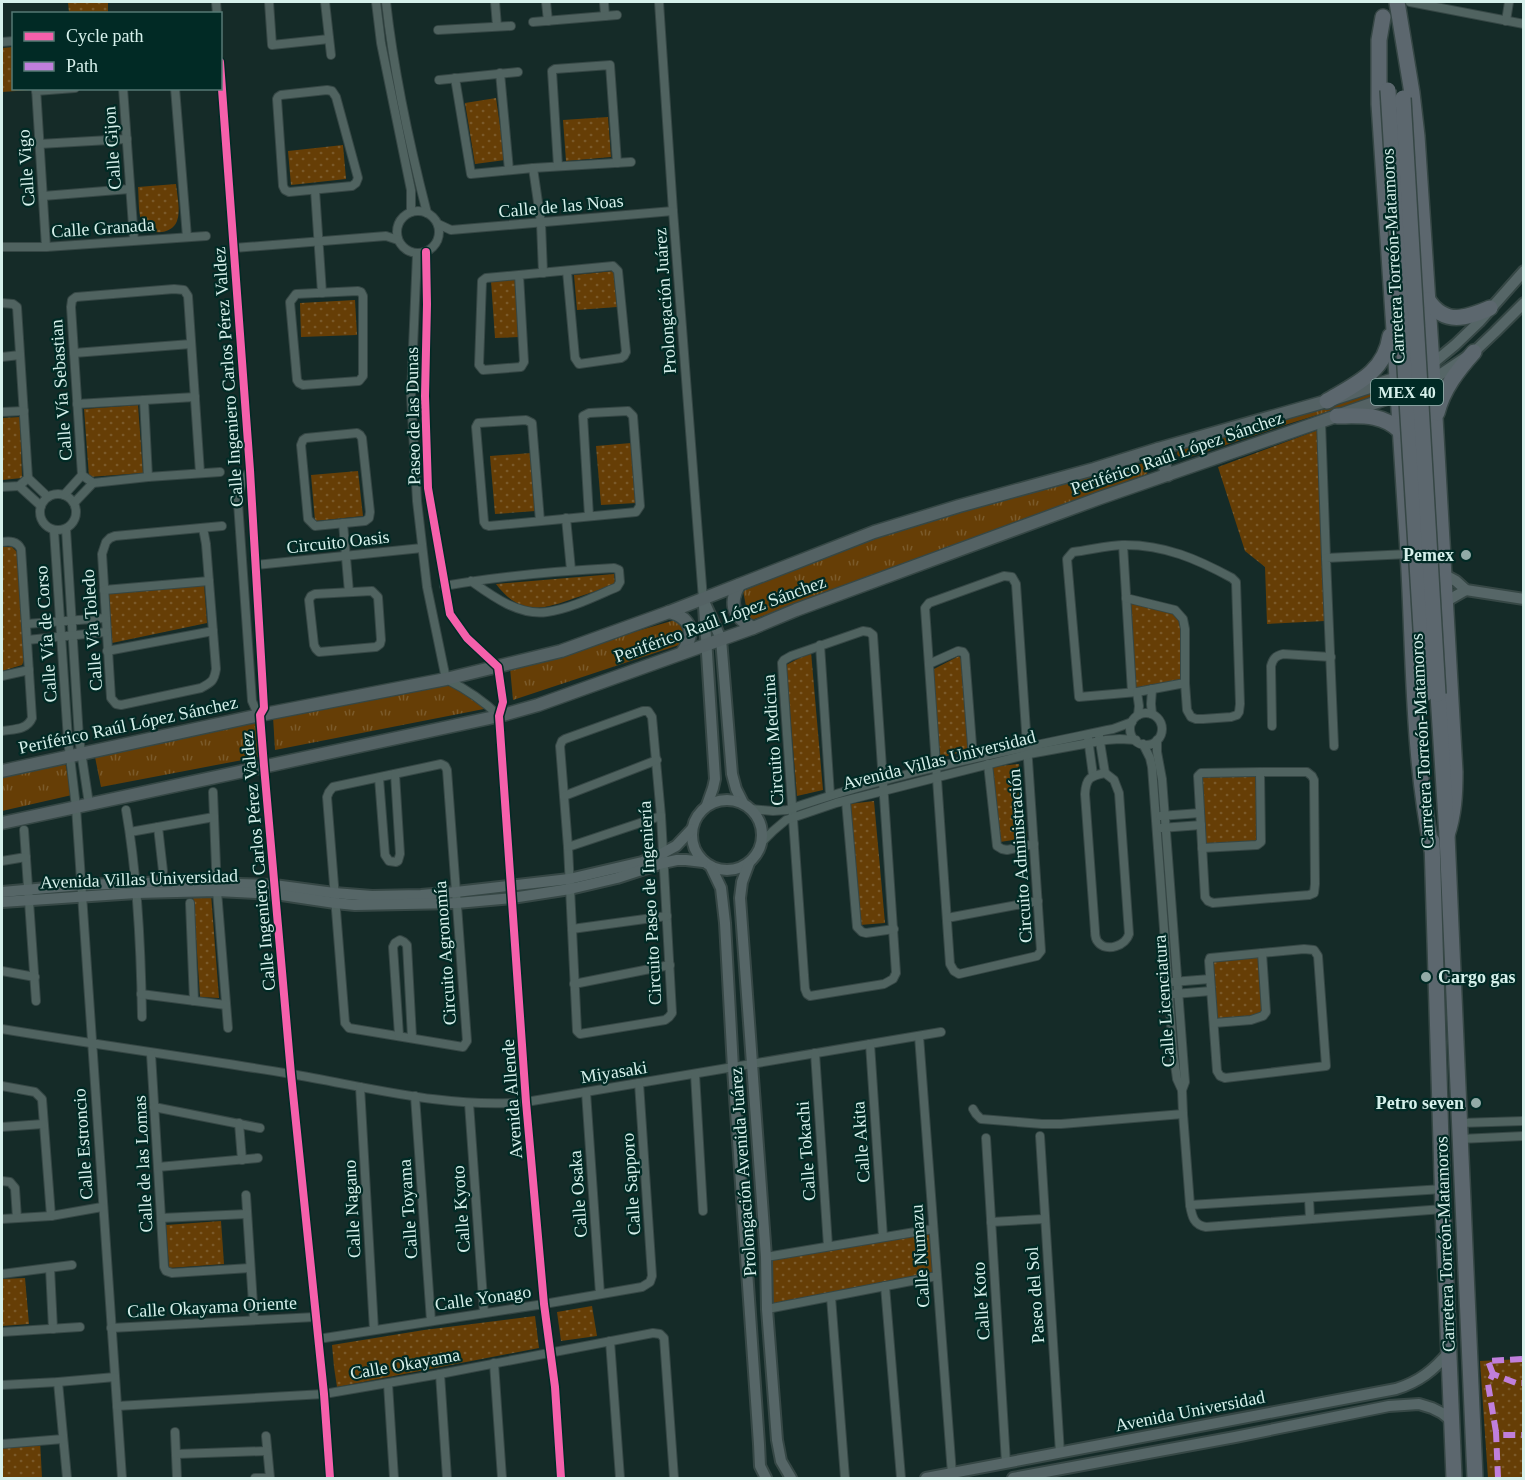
<svg xmlns="http://www.w3.org/2000/svg" width="1525" height="1480" viewBox="0 0 1525 1480" font-family="'Times New Roman',serif">
  <defs>
    <pattern id="grass-tufts" width="24" height="20" patternUnits="userSpaceOnUse" patternTransform="scale(1.5)"><rect width="24" height="20" fill="#663e06"/><path d="M3 7l-1-3M5 7V3M7 7l1-3M15 17l-1-3M17 17v-4M19 17l1-3" fill="none" stroke="#7b5a2a"/></pattern>
    <pattern id="park-dots" width="8" height="8" patternUnits="userSpaceOnUse" patternTransform="scale(1.5)"><rect width="8" height="8" fill="#663e06"/><path d="M2 2h.1M6 6h.1" fill="none" stroke="#7b5a2a" stroke-width="1.8" stroke-linecap="round"/></pattern>
  </defs>
  <rect width="100%" height="100%" fill="#152b28"/>
  <g fill="url(#grass-tufts)">
    <polygon points="1386,388 1388,391 1385,394 1285,425 1184,459 1180,458 1177,454 1178,449"/>
    <polygon points="1144,463 1148,467 1147,474 749,621 743,591 830,554 942,516"/>
    <polygon points="675,620 680,620 685,628 682,644 513,700 510,668"/>
    <polygon points="444,682 489,708 275,750 273,717"/>
    <polygon points="255,721 258,757 101,787 95,757"/>
    <polygon points="65,762 72,795 2,811 2,776"/>
  </g>
  <g fill="url(#park-dots)">
    <polygon points="68,2 108,2 108,13 69,13"/>
    <polygon points="13,47 14,88 31,89 31,90 2,92 2,48"/>
    <polygon points="496,98 505,160 475,164 465,103"/>
    <polygon points="608,117 611,157 566,161 563,120"/>
    <polygon points="343,145 346,179 291,185 288,151"/>
    <path d="M 176,184 C 177,195 181,211 177,221 C 172,236 145,236 141,220 C 138,210 139,197 138,187 Z"/>
    <polygon points="614,271 617,307 577,310 574,275"/>
    <polygon points="515,277 519,337 495,338 491,281"/>
    <polygon points="355,300 357,335 301,337 300,303"/>
    <polygon points="138,405 143,473 89,477 84,409"/>
    <polygon points="20,417 22,478 2,480 2,418"/>
    <polygon points="1318,430 1325,621 1267,624 1265,567 1245,551 1218,467"/>
    <polygon points="631,443 636,503 601,505 596,446"/>
    <polygon points="531,453 536,511 495,514 490,456"/>
    <polygon points="358,471 363,516 315,521 311,475"/>
    <polygon points="2,547 12,547 17,552 26,656 22,665 2,671"/>
    <path d="M 614,574 L 615,584 C 601,589 588,594 575,598 C 542,610 520,616 496,584 Z"/>
    <polygon points="204,584 207,623 112,643 108,592"/>
    <polygon points="1129,603 1174,614 1181,623 1181,681 1135,689"/>
    <polygon points="811,652 823,790 797,796 786,665"/>
    <polygon points="959,656 961,659 968,750 940,758 932,670"/>
    <polygon points="1019,764 1027,838 1000,842 991,767"/>
    <polygon points="1256,775 1258,842 1205,845 1202,777"/>
    <polygon points="874,801 885,923 860,925 849,804"/>
    <polygon points="211,894 219,998 200,997 193,895"/>
    <polygon points="1260,955 1263,1016 1215,1022 1211,959"/>
    <polygon points="221,1221 224,1264 169,1268 166,1225"/>
    <polygon points="931,1233 934,1275 770,1306 771,1258"/>
    <polygon points="25,1278 29,1324 2,1326 2,1279"/>
    <polygon points="592,1306 597,1336 561,1341 557,1312"/>
    <polygon points="535,1316 539,1348 337,1387 334,1367 332,1345 424,1330"/>
    <polygon points="1523,1359 1523,1478 1488,1478 1480,1361"/>
    <polygon points="40,1440 42,1478 2,1478 2,1443"/>
  </g>
  <g fill="none" stroke-linecap="round" stroke-linejoin="round">
    <defs>
      <g id="street">
        <polyline points="216,2 217,14"/>
        <polyline points="269,2 272,45 329,39"/>
        <polyline points="325,2 331,55"/>
        <polyline points="376,2 381,43 411,190 411,212"/>
        <path d="M 386,2 C 394,73 409,143 427,213"/>
        <polyline points="495,2 497,26"/>
        <polyline points="546,2 548,21"/>
        <polyline points="604,2 605,16"/>
        <polyline points="659,2 673,211 703,599"/>
        <polyline points="1410,2 1524,24"/>
        <polyline points="1506,21 1509,2"/>
        <polyline points="533,22 617,15"/>
        <polyline points="438,30 511,26"/>
        <polyline points="2,42 14,41"/>
        <polyline points="220,62 250,470 264,708 260,715 264,766 291,1074 324,1394 330,1478"/>
        <polyline points="500,73 509,170"/>
        <polyline points="455,78 471,174 533,168 631,162"/>
        <polyline points="439,80 518,72"/>
        <polyline points="36,88 46,247"/>
        <polyline points="123,88 134,240"/>
        <polyline points="175,88 187,237"/>
        <polygon points="327,90 332,91 336,97 358,178 356,183 352,186 289,192 285,190 283,186 277,99 278,97 281,95"/>
        <polyline points="36,91 75,88"/>
        <polyline points="39,144 127,139"/>
        <polyline points="558,166 552,71 555,69 610,65 617,163"/>
        <polyline points="533,168 541,223 543,273"/>
        <polyline points="315,190 322,293"/>
        <polyline points="43,196 130,189"/>
        <circle cx="418" cy="232" r="21"/>
        <polyline points="438,224 451,230 673,211"/>
        <polyline points="2,247 46,247 206,236"/>
        <polyline points="234,248 386,236 398,240"/>
        <polyline points="426,252 427,304 425,396 428,488 450,614 467,638 498,667 503,702 499,716 526,1102 544,1304 555,1387 561,1478"/>
        <path d="M 417,254 L 411,395 L 417,501 L 427,587 L 446,679 C 466,689 483,700 499,716"/>
        <polyline points="519,275 524,362 521,367 483,370 479,365 482,281 486,278 613,266 618,271 626,352 624,356 621,358 579,364 575,358 567,271"/>
        <polygon points="358,291 361,292 363,296 363,376 359,381 303,385 299,383 297,380 290,302 296,294"/>
        <polyline points="2,303 13,304 17,307 28,478 19,486 2,487"/>
        <polyline points="74,353 191,344"/>
        <polyline points="2,357 20,355"/>
        <polyline points="144,400 148,477"/>
        <polyline points="77,404 195,397"/>
        <polyline points="2,412 24,411"/>
        <polyline points="1321,422 1326,558"/>
        <polygon points="357,433 360,435 362,438 370,512 369,518 365,521 315,526 308,519 301,445 303,440 306,438"/>
        <path d="M 250,470 C 242,481 238,490 238,503 L 252,701 L 256,710 L 260,715"/>
        <polyline points="200,473 188,296 184,290 174,289 76,297 72,300 71,307 82,475 93,483 148,477 220,472"/>
        <polyline points="28,478 48,497"/>
        <polyline points="19,486 41,506"/>
        <circle cx="58" cy="512" r="18"/>
        <polyline points="64,495 82,475"/>
        <polyline points="74,503 93,483"/>
        <polyline points="566,518 571,570"/>
        <polyline points="540,521 532,423 526,420 478,423 476,427 484,522 486,525 489,526 636,512 640,506 633,416 628,411 589,413 583,416 589,516"/>
        <polyline points="343,523 349,592"/>
        <path d="M 203,528 L 206,544 L 216,669 C 214,681 212,682 201,688 L 121,705 L 116,704 L 111,698 L 102,554 L 106,542 L 110,538 L 115,536 L 222,526"/>
        <polyline points="66,529 79,738 89,804"/>
        <polyline points="54,530 68,740 76,807 122,1478"/>
        <path d="M 2,542 C 10,541 17,541 21,549 L 32,718 C 27,730 14,729 2,731"/>
        <polyline points="1123,545 1132,692"/>
        <polyline points="256,565 422,548"/>
        <polygon points="1004,576 1012,577 1016,584 1041,951 1037,956 959,974 954,971 950,964 925,608 929,603"/>
        <path d="M 444,586 C 500,576 558,571 614,568 L 619,570 L 620,582 L 617,587 C 596,596 570,609 547,612 C 519,616 492,596 471,581"/>
        <polyline points="104,590 209,581"/>
        <polygon points="372,591 378,597 381,640 380,644 376,647 319,652 316,649 314,645 309,600 311,596 315,594"/>
        <path d="M 1126,598 L 1175,610 L 1183,619 L 1185,629 L 1185,683 L 1187,710 L 1191,717 L 1196,719 L 1203,719 L 1231,717 L 1237,715 L 1239,712 L 1240,704 L 1236,582 L 1232,578 C 1197,559 1165,545 1125,545 C 1108,545 1090,550 1073,552 L 1067,559 L 1079,697 L 1137,692 L 1185,683"/>
        <polyline points="26,624 105,618"/>
        <polygon points="863,631 869,632 873,635 896,973 893,979 884,984 810,996 807,994 805,989 782,663 784,660 791,656"/>
        <polyline points="27,640 106,632"/>
        <polyline points="820,645 830,795"/>
        <polyline points="107,651 213,631"/>
        <polyline points="929,664 958,651 963,652 965,655 973,758"/>
        <polyline points="2,676 29,670"/>
        <polyline points="1152,689 1151,704 1152,714"/>
        <polyline points="1137,692 1139,706 1138,715"/>
        <polygon points="643,711 648,711 652,717 661,816 672,1013 669,1017 665,1020 580,1034 577,1031 568,847 560,746 562,741 565,739"/>
        <circle cx="1146" cy="729" r="16"/>
        <path d="M 1272,726 L 1271,666 C 1273,659 1275,656 1283,654 L 1331,657"/>
        <polyline points="1099,736 1105,773"/>
        <polyline points="1088,738 1093,775"/>
        <path d="M 1157,740 L 1157,752 L 1162,779 L 1185,1082 L 1182,1090 L 1183,1114 L 1190,1205 C 1192,1217 1194,1225 1206,1227 L 1443,1209"/>
        <polyline points="1143,744 1150,758 1152,767 1173,1050 1177,1079 1182,1090"/>
        <polyline points="1334,746 1326,558 1408,554"/>
        <polygon points="441,764 445,766 447,770 467,1041 463,1047 349,1028 345,1023 327,797 329,792 333,787"/>
        <polyline points="988,764 997,846 1002,849 1007,850 1034,844"/>
        <polygon points="1260,772 1307,772 1312,776 1314,780 1315,884 1314,893 1309,895 1213,903 1208,901 1205,897 1198,776 1201,773"/>
        <path d="M 1105,773 L 1114,780 L 1119,793 L 1129,934 C 1126,945 1107,953 1098,942 C 1096,940 1095,934 1095,931 L 1085,794 C 1086,778 1090,776 1105,773 Z"/>
        <polyline points="379,778 385,855 389,861 396,862 398,861 400,854 395,774"/>
        <polyline points="213,792 217,891 228,1028"/>
        <polyline points="564,796 657,760"/>
        <polyline points="846,801 857,927 862,932 866,933 894,929"/>
        <path d="M 751,809 L 773,811 L 787,810 C 893,773 1003,752 1113,729 L 1132,722"/>
        <path d="M 126,810 C 138,878 141,948 142,1017"/>
        <polyline points="1160,816 1200,813"/>
        <polyline points="158,827 163,871"/>
        <polyline points="1161,828 1201,825"/>
        <polyline points="24,830 36,1001"/>
        <polyline points="130,832 214,817"/>
        <polyline points="761,843 773,831 786,820 836,803 1029,754 1106,740 1120,739 1136,740"/>
        <polyline points="568,847 661,816"/>
        <polyline points="1202,848 1257,845 1261,842 1260,772"/>
        <polyline points="2,861 26,857"/>
        <polyline points="190,903 194,1001"/>
        <polyline points="947,918 1038,901"/>
        <polyline points="572,929 667,916"/>
        <polygon points="1304,949 1314,950 1318,956 1326,1066 1225,1078 1220,1076 1217,1071 1209,961 1210,958"/>
        <polyline points="2,971 35,977"/>
        <polyline points="1172,982 1210,979"/>
        <polyline points="574,984 670,965"/>
        <polyline points="141,994 226,1005"/>
        <polyline points="1174,994 1211,991"/>
        <polyline points="1214,1023 1251,1020 1263,1016 1266,1012 1262,953"/>
        <path d="M 2,1029 C 98,1045 195,1058 291,1074 C 368,1087 448,1109 526,1102 L 941,1032"/>
        <polyline points="399,1035 393,947 395,943 400,940 404,942 407,945 412,1037"/>
        <polyline points="919,1036 952,1474"/>
        <polyline points="870,1044 883,1237"/>
        <polyline points="815,1053 828,1246"/>
        <polyline points="151,1054 164,1267 166,1271 172,1273 250,1268"/>
        <polyline points="695,1074 703,1211"/>
        <polyline points="2,1086 35,1092 42,1099 51,1216"/>
        <polyline points="360,1087 374,1330"/>
        <polyline points="586,1092 600,1294"/>
        <polyline points="415,1096 431,1321"/>
        <polyline points="469,1103 484,1313"/>
        <polyline points="154,1107 260,1128"/>
        <polyline points="973,1109 976,1114 981,1119 1042,1124 1061,1124 1183,1114"/>
        <polyline points="239,1123 242,1160"/>
        <polyline points="1459,1123 1524,1121"/>
        <polyline points="2,1127 43,1124"/>
        <polyline points="1040,1136 1060,1453"/>
        <polyline points="986,1138 1006,1463"/>
        <polyline points="1460,1139 1524,1136"/>
        <polyline points="158,1167 258,1158"/>
        <polyline points="2,1181 10,1182 15,1188 17,1218"/>
        <polyline points="246,1195 254,1320"/>
        <polyline points="1309,1198 1310,1219"/>
        <polyline points="1190,1205 1443,1189"/>
        <polyline points="161,1218 247,1214"/>
        <polyline points="2,1219 51,1216 102,1207"/>
        <polyline points="991,1222 1044,1219"/>
        <polyline points="766,1257 933,1229"/>
        <polyline points="50,1268 53,1329"/>
        <polyline points="2,1274 72,1265"/>
        <polyline points="885,1286 901,1478"/>
        <polyline points="831,1297 845,1478"/>
        <polyline points="767,1309 937,1276"/>
        <polyline points="111,1328 315,1317"/>
        <polyline points="2,1332 80,1327"/>
        <polyline points="318,1339 544,1304 642,1287 650,1282 652,1276 639,1083"/>
        <polyline points="610,1341 620,1478"/>
        <polyline points="494,1363 502,1478"/>
        <polyline points="440,1374 447,1478"/>
        <polyline points="58,1382 67,1478"/>
        <polyline points="388,1384 394,1478"/>
        <polyline points="2,1385 58,1382 115,1377"/>
        <polyline points="117,1406 324,1394 440,1374 653,1333 660,1334 664,1338 674,1478"/>
        <polyline points="175,1432 177,1478"/>
        <polyline points="266,1436 270,1478"/>
        <polyline points="2,1444 63,1439"/>
        <polyline points="176,1454 267,1451"/>
        <polyline points="255,1478 269,1478"/>
      </g>
      <g id="secondary">
        <polyline points="1432,364 1455,345 1479,322 1524,271"/>
        <polyline points="1432,380 1474,352 1495,332 1524,303"/>
        <polyline points="1443,574 1456,581 1466,590 1524,599"/>
        <polyline points="703,599 721,639 732,774 736,789 743,803"/>
        <polyline points="1445,602 1466,590"/>
        <polyline points="704,606 715,779 713,788 707,805"/>
        <circle cx="727" cy="835" r="35"/>
        <polyline points="749,863 742,882 740,898 766,1257 767,1309 777,1440 781,1461 791,1478"/>
        <polyline points="711,867 721,888 725,923 733,1068 759,1444 760,1466 766,1478"/>
        <polyline points="2,892 81,885 173,882 274,885 334,893 372,896 421,895 456,892 569,879 642,862 663,853 676,846 692,829"/>
        <polyline points="2,902 136,893 217,891 275,894 335,903 355,905 457,903 512,898 570,889 617,878 663,863 677,860 686,860 703,862"/>
        <path d="M 926,1478 L 1396,1389 C 1419,1382 1434,1370 1449,1352"/>
        <polyline points="1013,1478 1235,1437 1389,1406 1419,1404 1432,1408 1442,1413 1452,1421"/>
      </g>
      <g id="primary">
        <polyline points="1158,449 1168,475"/>
        <path d="M 739,585 C 728,605 734,617 753,628"/>
        <path d="M 669,612 C 693,618 695,634 682,653"/>
        <polyline points="2,771 260,715 446,679 561,651 669,612 874,532 959,506 1094,469 1158,449 1327,401 1403,376"/>
        <polyline points="2,823 499,716 538,705 753,628 796,610 1100,498 1406,392"/>
      </g>
      <g id="highway">
        <path d="M 1397,2 L 1412,93 L 1417,136 L 1432,364 L 1455,772 C 1455,794 1454,814 1447,835"/>
        <path d="M 1383,17 L 1379,40 L 1379,104 C 1389,253 1399,403 1408,552 C 1414,652 1412,752 1432,850"/>
        <path d="M 1428,300 C 1445,326 1466,318 1490,308"/>
        <path d="M 1327,401 C 1356,384 1385,372 1390,336"/>
        <path d="M 1437,413 C 1443,389 1458,370 1474,352"/>
        <path d="M 1337,416 C 1360,416 1382,413 1400,431"/>
        <polyline points="1438,694 1447,835 1475,1478"/>
        <polyline points="1432,841 1443,1209 1454,1478"/>
      </g>
    </defs>
    <use href="#street" stroke="#364745" stroke-width="10"/>
    <use href="#secondary" stroke="#364745" stroke-width="14"/>
    <use href="#primary" stroke="#364745" stroke-width="15"/>
    <use href="#highway" stroke="#364745" stroke-width="18"/>
    <use href="#street" stroke="#506360" stroke-width="8"/>
    <use href="#secondary" stroke="#566667" stroke-width="10"/>
    <use href="#primary" stroke="#546264" stroke-width="12"/>
    <use href="#highway" stroke="#5c676e" stroke-width="15"/>
    <defs>
      <g id="highway-bridge">
        <polyline points="1388,90 1425,694"/>
        <polyline points="1403,98 1438,694"/>
      </g>
    </defs>
    <use href="#highway-bridge" stroke="#364745" stroke-width="18" stroke-linecap="butt"/>
    <use href="#highway-bridge" stroke="#5c676e" stroke-width="15"/>
    <g stroke="#c07fdc" stroke-width="6" stroke-dasharray="12 6" stroke-linecap="butt">
      <polyline points="1493,1374 1488,1361 1524,1359"/>
      <polyline points="1496,1432 1488,1384 1493,1374 1516,1383 1524,1383"/>
      <polyline points="1498,1478 1496,1432 1502,1435 1524,1435"/>
    </g>
    <defs>
      <g id="cycleway">
        <polyline points="220,62 250,470 264,708 260,715 264,766 291,1074 324,1394 330,1478"/>
        <polyline points="426,252 427,304 425,396 428,488 450,614 467,638 498,667 503,702 499,716 526,1102 544,1304 555,1387 561,1478"/>
      </g>
    </defs>
    <use href="#cycleway" stroke="#012a25" stroke-width="11"/>
    <use href="#cycleway" stroke="#f560ab" stroke-width="8"/>
  </g>
  <g fill="#92aba7" stroke="#012a25" stroke-width="2">
    <circle cx="1466" cy="555" r="6"/>
    <circle cx="1426" cy="977" r="6"/>
    <circle cx="1476" cy="1103" r="6"/>
  </g>
  <g text-anchor="middle" dominant-baseline="central" stroke-width="4.5" stroke-linejoin="round" paint-order="stroke">
    <rect fill="#012a25" stroke="#96b5b0" stroke-width="1.5" x="1371" y="379" width="72" height="26" rx="4.5"/>
    <g font-size="16" font-weight="bold" fill="#d6f0eb">
      <text x="1407" y="392">MEX 40</text>
    </g>
    <g font-size="18" fill="#d6f0eb" stroke="#012a25">
      <text transform="translate(112 148) rotate(-94)">Calle Gijon</text>
      <text transform="translate(26 168) rotate(-94)">Calle Vigo</text>
      <text transform="translate(561 206) rotate(-5)">Calle de las Noas</text>
      <text transform="translate(103 228) rotate(-4)">Calle Granada</text>
      <text transform="translate(1393 256) rotate(-93)">Carretera Torreón-Matamoros</text>
      <text transform="translate(665 301) rotate(-94)">Prolongación Juárez</text>
      <text transform="translate(228 377) rotate(-94)">Calle Ingeniero Carlos Pérez Valdez</text>
      <text transform="translate(61 390) rotate(-94)">Calle Vía Sebastian</text>
      <text transform="translate(413 416) rotate(-91)">Paseo de las Dunas</text>
      <text transform="translate(1177 453) rotate(-19)">Periférico Raúl López Sánchez</text>
      <text transform="translate(338 542) rotate(-6)">Circuito Oasis</text>
      <text transform="translate(720 619) rotate(-20)">Periférico Raúl López Sánchez</text>
      <text transform="translate(92 630) rotate(-94)">Calle Vía Toledo</text>
      <text transform="translate(46 634) rotate(-94)">Calle Vía de Corso</text>
      <text transform="translate(128 725) rotate(-12)">Periférico Raúl López Sánchez</text>
      <text transform="translate(773 740) rotate(-94)">Circuito Medicina</text>
      <text transform="translate(1422 741) rotate(-93)">Carretera Torreón-Matamoros</text>
      <text transform="translate(939 760) rotate(-14)">Avenida Villas Universidad</text>
      <text transform="translate(1020 856) rotate(-94)">Circuito Administración</text>
      <text transform="translate(258 861) rotate(-95)">Calle Ingeniero Carlos Pérez Valdez</text>
      <text transform="translate(139 879) rotate(-2)">Avenida Villas Universidad</text>
      <text transform="translate(650 903) rotate(-93)">Circuito Paseo de Ingeniería</text>
      <text transform="translate(445 953) rotate(-94)">Circuito Agronomía</text>
      <text transform="translate(1164 1001) rotate(-94)">Calle Licenciatura</text>
      <text transform="translate(614 1072) rotate(-9)">Miyasaki</text>
      <text transform="translate(512 1099) rotate(-94)">Avenida Allende</text>
      <text transform="translate(861 1142) rotate(-94)">Calle Akita</text>
      <text transform="translate(83 1144) rotate(-94)">Calle Estroncio</text>
      <text transform="translate(806 1151) rotate(-94)">Calle Tokachi</text>
      <text transform="translate(143 1164) rotate(-93)">Calle de las Lomas</text>
      <text transform="translate(743 1172) rotate(-94)">Prolongación Avenida Juárez</text>
      <text transform="translate(631 1184) rotate(-94)">Calle Sapporo</text>
      <text transform="translate(578 1194) rotate(-94)">Calle Osaka</text>
      <text transform="translate(352 1209) rotate(-93)">Calle Nagano</text>
      <text transform="translate(408 1209) rotate(-94)">Calle Toyama</text>
      <text transform="translate(461 1209) rotate(-94)">Calle Kyoto</text>
      <text transform="translate(1445 1244) rotate(-92)">Carretera Torreón-Matamoros</text>
      <text transform="translate(920 1256) rotate(-94)">Calle Numazu</text>
      <text transform="translate(1035 1295) rotate(-94)">Paseo del Sol</text>
      <text transform="translate(483 1298) rotate(-8)">Calle Yonago</text>
      <text transform="translate(981 1301) rotate(-94)">Calle Koto</text>
      <text transform="translate(212 1307) rotate(-3)">Calle Okayama Oriente</text>
      <text transform="translate(405 1364) rotate(-10)">Calle Okayama</text>
      <text transform="translate(1190 1411) rotate(-11)">Avenida Universidad</text>
    </g>
    <g font-size="18" font-weight="bold" fill="#d6f0eb" stroke="#012a25" text-anchor="end">
      <text x="1454" y="555">Pemex</text>
      <text x="1438" y="977" text-anchor="start">Cargo gas</text>
      <text x="1464" y="1103">Petro seven</text>
    </g>
  </g>
  <rect width="1525" height="1480" fill="none" stroke="#d6f0eb" stroke-width="6"/>
  <rect x="12" y="12" width="210" height="78" fill="#012a25" stroke="#567974" stroke-width="1.5"/>
  <rect x="24" y="32" width="30" height="9" fill="#f560ab" stroke="#567974" stroke-width="1.5"/>
  <text x="66" y="42" font-size="18" fill="#d6f0eb">Cycle path</text>
  <rect x="24" y="62" width="30" height="9" fill="#c07fdc" stroke="#567974" stroke-width="1.5"/>
  <text x="66" y="72" font-size="18" fill="#d6f0eb">Path</text>
</svg>
